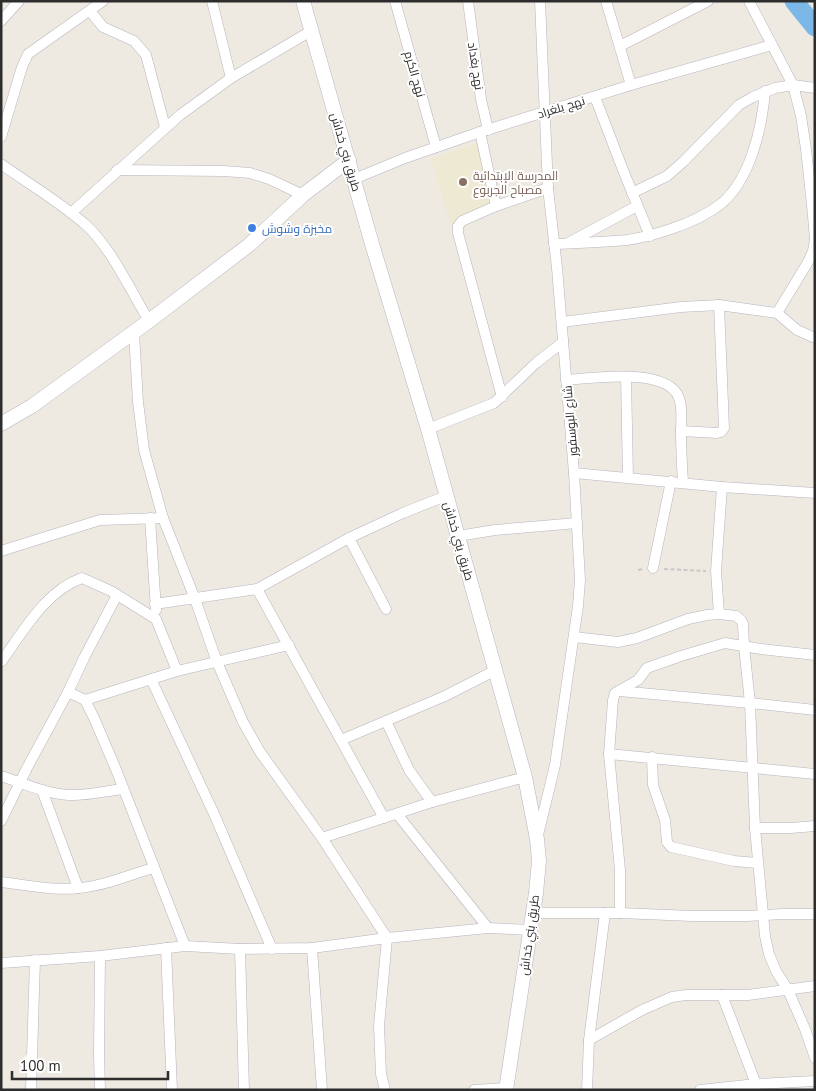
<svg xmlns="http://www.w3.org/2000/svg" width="816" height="1091" viewBox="0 0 816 1091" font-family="'PT Sans',Cairo,sans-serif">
  <rect width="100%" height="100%" fill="#eeeae1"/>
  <polygon fill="#eee9d2" points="480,142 493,206 451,225 431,159"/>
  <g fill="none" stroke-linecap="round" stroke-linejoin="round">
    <polyline stroke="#7bb8e8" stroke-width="19" points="794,1 815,27"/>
    <defs>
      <g id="street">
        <polyline points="212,1 231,78"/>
        <polyline points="395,1 436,147"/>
        <polyline points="468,1 481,99 488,130"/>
        <polyline points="606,1 631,85"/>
        <polyline points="749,1 793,85 801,116 806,149 812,205 815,239 813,251 808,262 777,313"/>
        <polyline points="90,11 103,27 134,41 146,55 165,127"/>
        <polyline points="1,21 19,1"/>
        <polyline points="620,46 708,1"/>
        <polyline points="595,97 623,170 650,236"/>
        <polyline points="480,132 496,206"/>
        <polyline points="1,137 22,67 28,54 103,1"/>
        <path d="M 1,164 C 29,184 60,202 86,225 C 111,248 131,291 149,321"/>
        <polyline points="117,170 224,171 250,173 269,179 303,195"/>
        <polyline points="354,179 405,158 480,132 631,85 772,45"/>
        <polyline points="632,193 667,176 683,162 739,105 753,97 775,88 793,85 815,88"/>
        <polyline points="71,213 180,115 231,78 311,31"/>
        <polyline points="570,242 637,206"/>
        <path d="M 554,244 C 578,243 603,242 627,240 C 642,238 656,234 671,229 C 689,223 707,215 722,203 C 751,178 762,127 765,91"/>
        <polyline points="562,322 681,307 719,305 777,313 797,330 815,338"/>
        <polyline points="134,332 138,402 144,450 163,518 195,599 217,662 243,722 260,752 322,838 387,938 379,1026 381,1074 385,1090"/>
        <polyline points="626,377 628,477"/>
        <path d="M 566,380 C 592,378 668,367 679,398 C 683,408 681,421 681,432 C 681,449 682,466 683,482"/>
        <polyline points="502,397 458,233 458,226 462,221 496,206 548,188"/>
        <polyline points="428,429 494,403 536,363 563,342"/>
        <polyline points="681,431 717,433 721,432 724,428 719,305"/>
        <polyline points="574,473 722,487 815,493"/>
        <polyline points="150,518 156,610"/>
        <polyline points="458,536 495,530 577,523"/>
        <polyline points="349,538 386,609"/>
        <polyline points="1,551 100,520 163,518"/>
        <polyline points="653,568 671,481"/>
        <polyline points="257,589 384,818"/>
        <polyline points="155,604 257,589 349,538 403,513 446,496"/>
        <polyline points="719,614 716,571 722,487"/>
        <polyline points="574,637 618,642 637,638 688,619 707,615 719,614 736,616 741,620 743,624 744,646 750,703 755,828 765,936 769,954 776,971 788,990 805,1029 815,1058"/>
        <path d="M 1,662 C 23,632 45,591 82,578 L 111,591 L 156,619 L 177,671"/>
        <polyline points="151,679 215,816 272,949"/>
        <polyline points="619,691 750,703 815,710"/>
        <polyline points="68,692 85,700 94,718 115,767 185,946"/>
        <polyline points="85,700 177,671 289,645"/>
        <polyline points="386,721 409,770 432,802"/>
        <polyline points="341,740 445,696 496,670"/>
        <polyline points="609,754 815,774"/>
        <polyline points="652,757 653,785 665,820 667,842 671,847 734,861 757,863"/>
        <path d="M 1,776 C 23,783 46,794 69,795 C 87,796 105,791 123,789"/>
        <polyline points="42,790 78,888"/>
        <polyline points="397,814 488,928"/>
        <polyline points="1,821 27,768 68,692 85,656 117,595"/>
        <polyline points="755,828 791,828 815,826"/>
        <polyline points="538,835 555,765 578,606 580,580 574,473 557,268 548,188 540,1"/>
        <polyline points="322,838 432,802 525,777"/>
        <path d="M 1,882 C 27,885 53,891 79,888 C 104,886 129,875 153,868"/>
        <polyline points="534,913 620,913 692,916 748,916 782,914 815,914"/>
        <polyline points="620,913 620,870 609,754 613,700 615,693 638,680 647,668 681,656 725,643 761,649 815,655"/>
        <polyline points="166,948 172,1090"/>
        <polyline points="312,948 322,1090"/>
        <polyline points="240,949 244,1090"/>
        <polyline points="1,963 100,956 185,946 240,949 312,948 387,938 488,928 531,930"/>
        <polyline points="722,995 756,1084"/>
        <polyline points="589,1040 642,1010 672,997 686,995 748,995 815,986"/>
        <polyline points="31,1090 35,960"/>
        <polyline points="100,1090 99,1054 100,956"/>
        <polyline points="474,1090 506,1088"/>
        <polyline points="587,1090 589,1040 605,913"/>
        <polyline points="700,1090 756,1084 815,1081"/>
      </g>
      <g id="secondary">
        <polyline points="303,1 372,244 428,429 525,777 537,839 539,861 536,893 506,1090"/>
        <polyline points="1,424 32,406 149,321 249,245 303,195 349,160"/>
      </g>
    </defs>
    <use href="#street" stroke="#b4b4bf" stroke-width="11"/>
    <use href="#secondary" stroke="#b4b4bf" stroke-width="15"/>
    <g stroke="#c8c8c8" stroke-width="2" stroke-dasharray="4 2.5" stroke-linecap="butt">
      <polyline points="664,569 706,571"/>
      <polyline points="638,570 644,569"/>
    </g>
    <use href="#street" stroke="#fff" stroke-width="10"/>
    <use href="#secondary" stroke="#fff" stroke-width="14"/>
  </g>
  <circle fill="#8d6e63" stroke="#fff" stroke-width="2" cx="463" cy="182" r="5"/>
  <circle fill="#3f7fe0" stroke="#fff" stroke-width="2" cx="252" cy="228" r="5"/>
  <g text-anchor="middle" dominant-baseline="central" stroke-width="4" stroke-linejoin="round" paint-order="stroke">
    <g font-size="12" fill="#2d2d2d" stroke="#fff">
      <text transform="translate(476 66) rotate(81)">نهج بغداد</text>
      <text transform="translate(415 74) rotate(74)">نهج الكرم</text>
      <text transform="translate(561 107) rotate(-17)">نهج بلغراد</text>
      <text transform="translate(346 152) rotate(74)">طريق بني خداش</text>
      <text transform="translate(570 421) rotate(-95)">شارع البوسفور</text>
      <text transform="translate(459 541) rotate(74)">طريق بني خداش</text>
      <text transform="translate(529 935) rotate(-82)">طريق بني خداش</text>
    </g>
    <g font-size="12" fill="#785e54" stroke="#fff" text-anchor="start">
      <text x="473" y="175">المدرسة الإبتدائية<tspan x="473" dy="14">مصباح الجربوع</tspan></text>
    </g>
    <g font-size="12" fill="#366cbe" stroke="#fff" text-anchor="start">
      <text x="262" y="228">مخبزة وشوش</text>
    </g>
  </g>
  <rect width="816" height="1091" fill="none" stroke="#2d2d2d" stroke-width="5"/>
  <path d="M12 1071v8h156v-8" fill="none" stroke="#2d2d2d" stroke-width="2.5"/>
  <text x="20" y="1071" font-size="15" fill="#2d2d2d" stroke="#ffffff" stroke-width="4" paint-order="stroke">100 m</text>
</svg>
